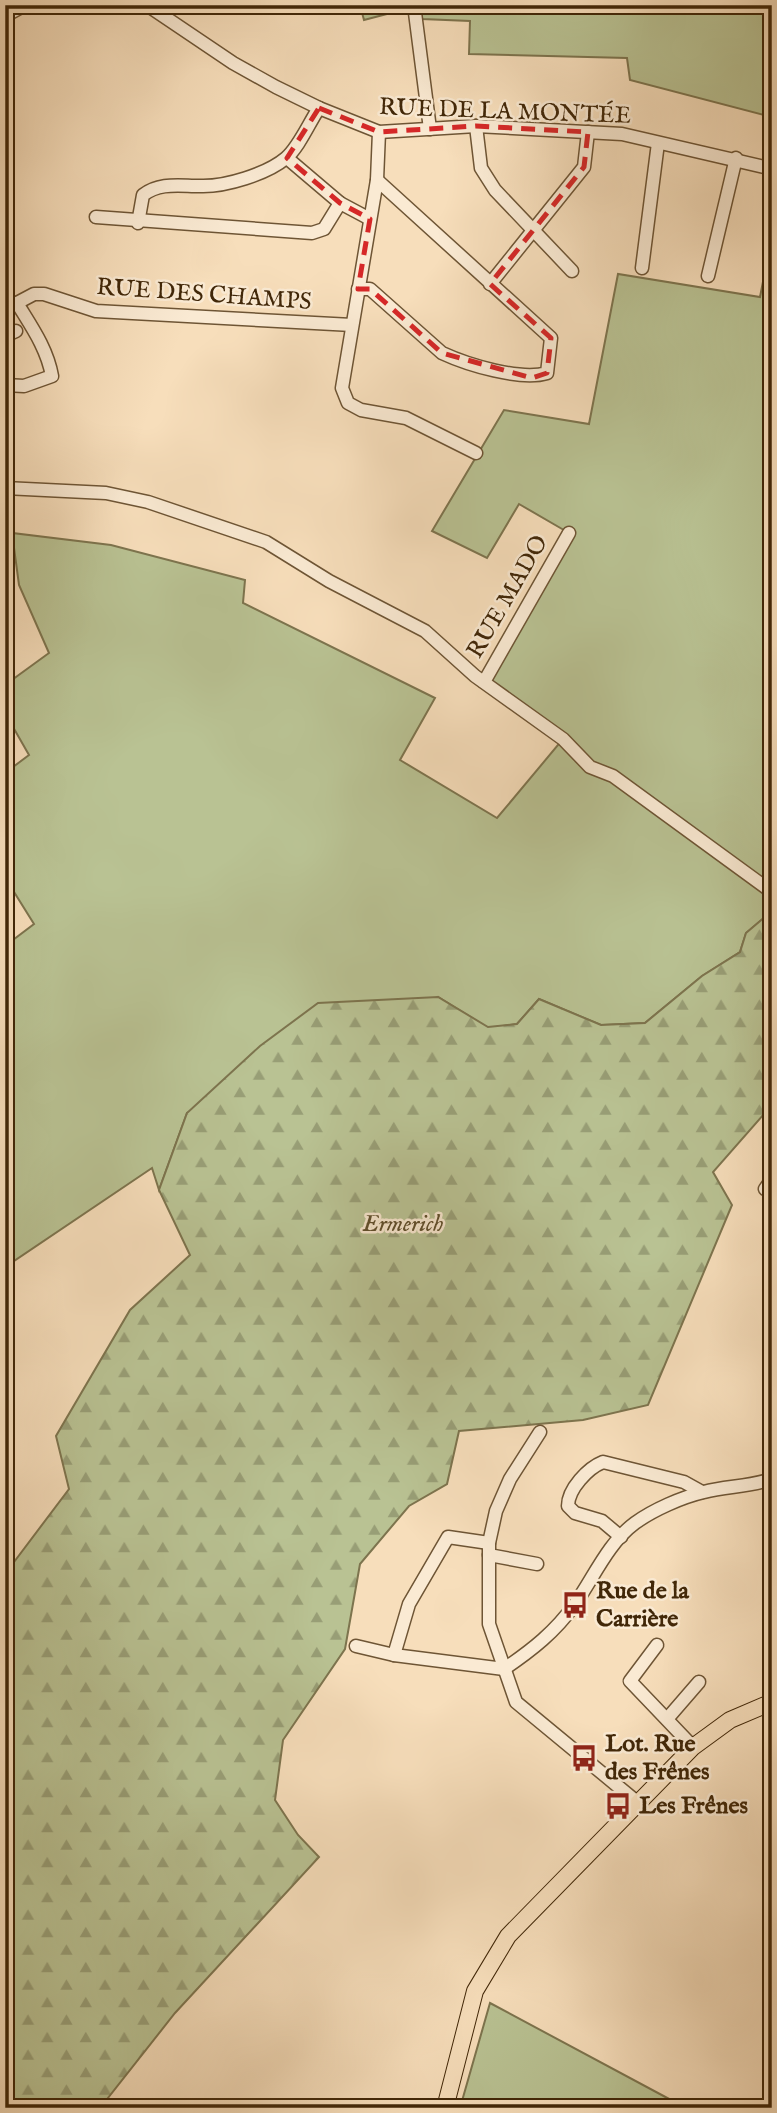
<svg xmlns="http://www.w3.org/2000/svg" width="777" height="2113" viewBox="0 0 777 2113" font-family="'IM FELL English',serif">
  <defs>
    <pattern id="forest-firs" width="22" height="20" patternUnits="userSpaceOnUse" patternTransform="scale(1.75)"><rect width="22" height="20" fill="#b9c293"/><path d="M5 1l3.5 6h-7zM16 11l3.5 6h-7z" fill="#989e76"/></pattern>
  </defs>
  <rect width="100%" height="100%" fill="#f7debb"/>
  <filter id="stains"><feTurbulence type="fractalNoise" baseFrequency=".00286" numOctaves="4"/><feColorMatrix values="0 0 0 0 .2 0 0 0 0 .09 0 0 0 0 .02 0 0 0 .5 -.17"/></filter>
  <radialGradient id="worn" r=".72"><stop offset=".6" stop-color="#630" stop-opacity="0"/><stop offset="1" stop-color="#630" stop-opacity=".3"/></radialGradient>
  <g fill="#b9c293" stroke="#7d744e" stroke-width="2">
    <polygon points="360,5 405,5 406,9 364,20"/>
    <polygon points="421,5 772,5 772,117 630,80 627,58 469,54 470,21 422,19"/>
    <polygon points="772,236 772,911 746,933 740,952 702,976 645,1023 601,1025 539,999 517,1024 488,1028 438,997 187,1113 159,1190 152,1168 5,1267 5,946 34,924 9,884 5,885 5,773 29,755 5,713 5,685 49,653 19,585 12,533 111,545 245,580 243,603 435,698 400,760 497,818 563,739 484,682 569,533 519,504 487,558 432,531 504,410 589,424 618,274 760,297"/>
    <polygon points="490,2003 686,2108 460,2108"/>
  </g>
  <polygon fill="url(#forest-firs)" stroke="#7d744e" stroke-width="2" points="772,911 772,1105 713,1172 732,1205 648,1405 583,1420 459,1431 447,1484 409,1506 360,1564 345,1649 283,1740 275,1800 298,1835 319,1857 175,2013 100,2108 5,2108 5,1574 69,1489 56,1436 130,1310 190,1255 159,1190 187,1113 260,1046 318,1003 438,997 488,1027 517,1024 539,999 601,1025 645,1023 702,976 740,952 746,933"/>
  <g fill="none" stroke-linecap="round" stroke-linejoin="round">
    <polyline stroke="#798070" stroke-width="2.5" points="766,2103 772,2094"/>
    <defs>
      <g id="minor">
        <polyline points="147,5 233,63 276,87 319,108 379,132 476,126 622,134 764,167"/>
        <polyline points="414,5 430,129"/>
        <polyline points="5,16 25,5"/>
        <polyline points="476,126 481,168 495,190 572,271"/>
        <polyline points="379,132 377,180 342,388 348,403 361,410 406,418 476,453"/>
        <polyline points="287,158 340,203 370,219"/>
        <polyline points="96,217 312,233 324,229 340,203"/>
        <path d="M 138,223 L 143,195 C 160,182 179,186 200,186 C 225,187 267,174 286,158 C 299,147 309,123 319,108"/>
        <polyline points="642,268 658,143"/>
        <polyline points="708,276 736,158"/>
        <polyline points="490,284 584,167 588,132"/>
        <path d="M 358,289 L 370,289 L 442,353 C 468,365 521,381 547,373 L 551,338 L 377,180"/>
        <polyline points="5,305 17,303 34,294 44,294 96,311 352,325"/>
        <polyline points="5,336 16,331"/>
        <path d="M 5,385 L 24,386 L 52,376 C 47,348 31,326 17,303"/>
        <polyline points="5,488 106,493 148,502 266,542 329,581 425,631 475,676 563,739 590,767 613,776 772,892"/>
        <polyline points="484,682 569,533"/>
        <polyline points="765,1189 772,1179"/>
        <polyline points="540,1432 510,1479 496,1511 489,1543 489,1624 516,1702 637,1802"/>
        <path d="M 621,1537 L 602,1521 L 575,1513 L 568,1506 C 568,1489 588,1468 603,1462 L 684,1482 L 702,1492"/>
        <polyline points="489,1555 537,1564"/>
        <polyline points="657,1645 630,1681 693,1747"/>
        <polyline points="356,1646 394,1655 504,1669"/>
        <polyline points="394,1655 409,1604 448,1537 489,1543"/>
        <path d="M 504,1669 C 532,1650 555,1632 575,1604 C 594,1577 608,1543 635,1523 C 653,1510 682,1497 704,1492 C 726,1486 749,1487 772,1479"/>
        <polyline points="667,1719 699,1682"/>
      </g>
      <polyline id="major" points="445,2108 475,1991 508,1936 693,1747 730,1720 772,1702"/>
    </defs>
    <use href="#minor" stroke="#6e5535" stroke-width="15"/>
    <use href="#major" stroke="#412708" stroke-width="18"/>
    <use href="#minor" stroke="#faead3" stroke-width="12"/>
    <use href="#major" stroke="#f7debb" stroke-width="16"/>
  </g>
  <path fill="none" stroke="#d62828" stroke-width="5" stroke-dasharray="14 9" stroke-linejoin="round" d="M 319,108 L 379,132 L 476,126 L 588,132 L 584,167 L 490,284 L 551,338 L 547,373 L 532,378 L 442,353 L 370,289 L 358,289 L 370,219 L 340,203 L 287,158 Z"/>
  <defs>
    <symbol id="bus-bare" viewBox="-9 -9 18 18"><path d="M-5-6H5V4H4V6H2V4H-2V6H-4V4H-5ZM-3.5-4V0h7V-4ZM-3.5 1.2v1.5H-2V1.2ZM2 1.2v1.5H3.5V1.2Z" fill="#8f2418" stroke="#faead3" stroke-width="2.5" paint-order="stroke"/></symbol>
  </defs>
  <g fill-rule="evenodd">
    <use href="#bus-bare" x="556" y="1586" width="38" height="38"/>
    <use href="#bus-bare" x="565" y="1739" width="38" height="38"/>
    <use href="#bus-bare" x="599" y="1787" width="38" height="38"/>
  </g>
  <g text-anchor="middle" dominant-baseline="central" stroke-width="5" stroke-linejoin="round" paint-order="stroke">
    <g font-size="24" fill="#412708" stroke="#faead3">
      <text transform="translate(505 112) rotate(2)">RUE DE LA MONTÉE</text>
      <text transform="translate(204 295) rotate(4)">RUE DES CHAMPS</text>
      <text transform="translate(508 597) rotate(-60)">RUE MADO</text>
    </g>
    <g font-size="24" font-style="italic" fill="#5f4e2b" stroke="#faead3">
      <text x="403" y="1224">Ermerich</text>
    </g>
    <g font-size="24" font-weight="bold" fill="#412708" stroke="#faead3" text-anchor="start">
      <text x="596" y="1591">Rue de la<tspan x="596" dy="28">Carrière</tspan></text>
      <text x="605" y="1744">Lot. Rue<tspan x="605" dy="28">des Frênes</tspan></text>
      <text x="639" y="1806">Les Frênes</text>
    </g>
  </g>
  <rect width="777" height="2113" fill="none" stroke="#f7debb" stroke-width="28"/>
  <rect x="7" y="7" width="763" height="2099" fill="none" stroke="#412708" stroke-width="3.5"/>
  <rect x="14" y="14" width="749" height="2085" fill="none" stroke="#412708" stroke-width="2"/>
  <rect width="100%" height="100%" filter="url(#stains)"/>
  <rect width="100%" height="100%" fill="url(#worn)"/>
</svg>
